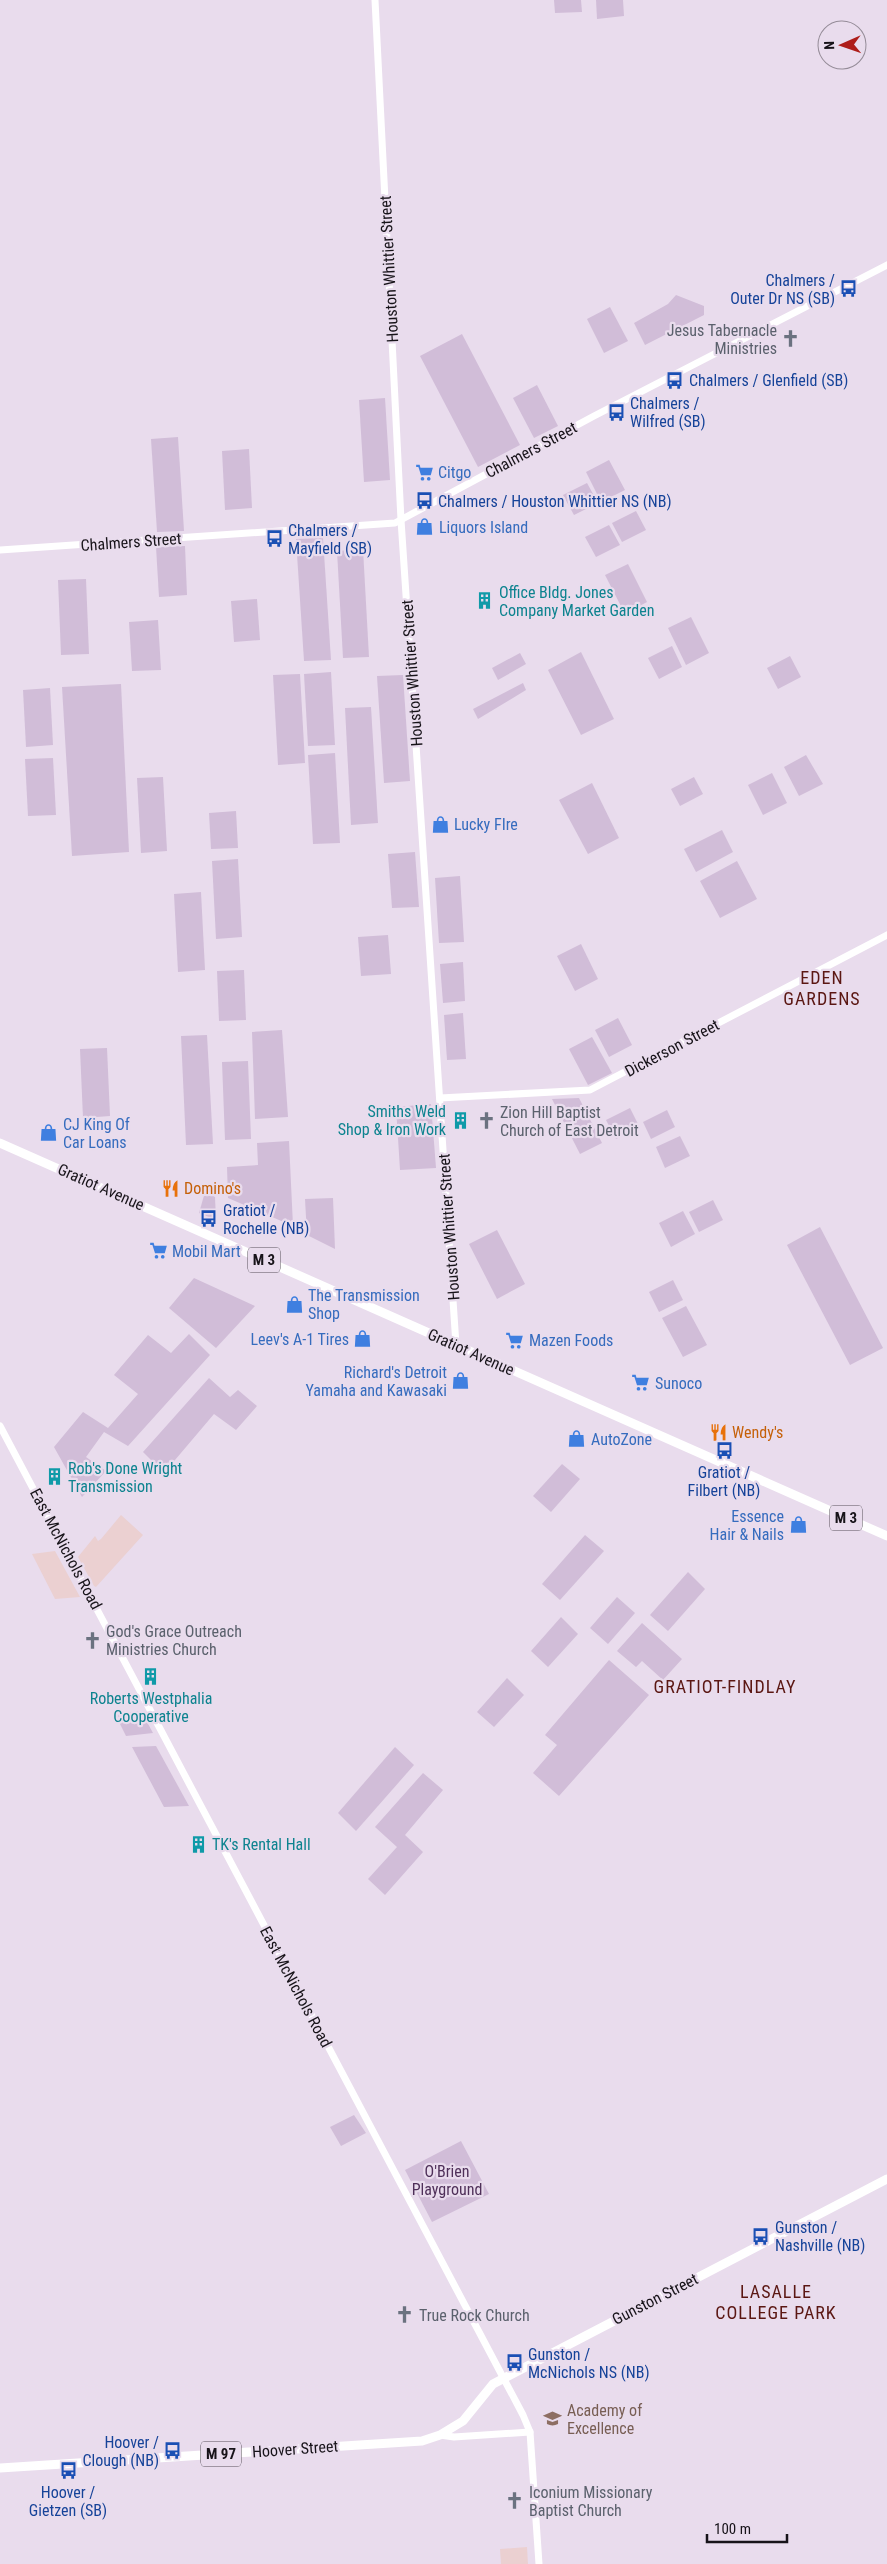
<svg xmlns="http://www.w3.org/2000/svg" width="887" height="2564" viewBox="0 0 887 2564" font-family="'Roboto Condensed',sans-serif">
  <rect width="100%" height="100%" fill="#e9dced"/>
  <g fill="#ebd0d1">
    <polygon points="121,1515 143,1535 96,1587 94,1586 78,1557 95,1536 98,1541 101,1539"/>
    <polygon points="55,1551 80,1597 55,1599 32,1554"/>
    <polygon points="527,2547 528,2564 501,2564 500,2549"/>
  </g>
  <g fill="#d1bdd8">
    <polygon points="554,0 581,0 582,12 555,13"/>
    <polygon points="596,0 623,0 624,16 597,19"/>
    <polygon points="676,295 704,306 704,315 645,345 634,323 668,304"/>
    <polygon points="610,307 628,341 604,353 587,319"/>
    <polygon points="462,334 520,445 478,467 420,356"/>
    <polygon points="537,385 558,426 534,438 513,398"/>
    <polygon points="385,398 390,480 364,482 359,400"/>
    <polygon points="178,437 184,531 157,532 151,439"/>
    <polygon points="249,449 252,508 225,510 222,451"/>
    <polygon points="609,460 625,490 601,502 586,472"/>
    <polygon points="587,483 598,503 574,515 563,495"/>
    <polygon points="636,511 646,530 622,542 612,523"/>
    <polygon points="609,525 620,545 596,557 585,537"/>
    <polygon points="323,538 331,660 304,661 296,539"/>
    <polygon points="185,546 187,595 159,597 156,547"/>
    <polygon points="363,549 369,657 343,658 337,551"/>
    <polygon points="628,564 647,602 625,614 605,575"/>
    <polygon points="86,579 89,654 61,655 58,580"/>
    <polygon points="257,599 260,640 234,642 231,601"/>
    <polygon points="691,617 709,653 686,665 668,628"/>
    <polygon points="158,620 161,670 132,671 129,622"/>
    <polygon points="672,646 682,667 659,679 648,658"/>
    <polygon points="581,652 614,719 581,735 548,670"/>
    <polygon points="520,653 526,664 498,680 492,668"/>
    <polygon points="790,656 801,677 778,689 767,668"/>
    <polygon points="331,672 335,745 308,746 304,674"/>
    <polygon points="300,674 305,763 278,765 273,675"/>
    <polygon points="403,675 410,781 384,783 377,676"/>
    <polygon points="523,683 526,690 478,719 473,709"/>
    <polygon points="121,684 129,852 72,856 62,687"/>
    <polygon points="50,688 53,745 26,747 23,690"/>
    <polygon points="371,707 378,823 351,825 345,708"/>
    <polygon points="335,753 340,843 313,844 308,755"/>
    <polygon points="806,755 823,784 799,796 784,767"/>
    <polygon points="53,758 56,815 28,816 25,759"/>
    <polygon points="772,773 787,803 763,815 748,785"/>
    <polygon points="163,777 167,851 141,853 137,778"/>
    <polygon points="694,777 703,794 680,806 671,789"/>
    <polygon points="592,783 619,838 588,854 559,800"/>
    <polygon points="236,811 238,848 211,849 209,813"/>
    <polygon points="722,830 733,852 696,872 684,849"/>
    <polygon points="415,852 419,907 392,908 388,854"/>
    <polygon points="238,859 242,937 216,939 212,861"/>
    <polygon points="737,861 757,899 720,918 700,881"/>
    <polygon points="460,876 464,942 439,943 435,878"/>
    <polygon points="201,892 205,970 178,972 174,894"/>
    <polygon points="388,935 391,974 361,976 358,937"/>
    <polygon points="581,944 598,979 575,991 557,956"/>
    <polygon points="463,962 465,1001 443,1003 440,964"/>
    <polygon points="244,970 246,1020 219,1021 217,971"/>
    <polygon points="463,1013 466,1059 447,1060 444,1015"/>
    <polygon points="618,1018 632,1045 609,1057 595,1030"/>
    <polygon points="282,1030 288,1117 255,1119 252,1032"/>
    <polygon points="207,1035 213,1144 186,1145 181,1036"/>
    <polygon points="592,1037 612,1073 588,1085 569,1049"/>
    <polygon points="107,1048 110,1116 83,1118 80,1049"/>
    <polygon points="248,1061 251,1139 225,1140 222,1062"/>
    <polygon points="579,1098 602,1143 580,1154 552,1099"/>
    <polygon points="431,1104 436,1168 400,1170 396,1107"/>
    <polygon points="630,1108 640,1128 616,1139 606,1120"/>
    <polygon points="667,1110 675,1127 651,1139 643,1122"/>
    <polygon points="680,1136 690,1156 665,1168 656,1147"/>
    <polygon points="289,1141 293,1226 228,1198 227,1167 258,1165 257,1143"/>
    <polygon points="205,1192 215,1197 216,1220 199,1213"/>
    <polygon points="333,1198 335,1249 307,1235 305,1199"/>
    <polygon points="713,1200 723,1220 699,1232 689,1212"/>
    <polygon points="683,1211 695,1234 671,1247 659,1223"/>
    <polygon points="820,1227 883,1348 850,1365 787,1245"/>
    <polygon points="497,1230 525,1284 497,1299 469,1244"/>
    <polygon points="194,1278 255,1306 216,1348 169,1308"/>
    <polygon points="673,1280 683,1300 659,1312 649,1292"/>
    <polygon points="686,1306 707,1345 683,1357 662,1318"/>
    <polygon points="189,1334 210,1355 128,1446 104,1432 86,1457 106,1471 82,1497 54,1447 83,1412 108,1428 138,1394 114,1375 148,1335 171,1353"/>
    <polygon points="209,1378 230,1397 238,1390 257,1406 236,1430 214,1414 164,1473 143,1452"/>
    <polygon points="562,1464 580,1479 551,1512 533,1496"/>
    <polygon points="585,1535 604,1551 560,1600 542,1584"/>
    <polygon points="688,1572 705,1589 668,1631 650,1615"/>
    <polygon points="617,1597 635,1613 608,1644 590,1628"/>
    <polygon points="561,1617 578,1634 548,1667 531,1651"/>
    <polygon points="642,1623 682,1659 663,1680 642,1661 636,1667 617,1651"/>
    <polygon points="609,1660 649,1695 559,1796 533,1773 557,1745 545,1735"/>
    <polygon points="507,1678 524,1695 494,1727 477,1712"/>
    <polygon points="141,1711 153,1733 126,1736 115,1714"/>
    <polygon points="156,1746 189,1806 164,1807 132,1747"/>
    <polygon points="395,1747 414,1765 356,1831 338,1813"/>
    <polygon points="423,1773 443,1790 405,1835 423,1852 385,1895 368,1879 397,1847 375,1827"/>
    <polygon points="354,2115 366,2133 341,2146 330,2127"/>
    <polygon points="461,2141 489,2194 432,2222 405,2170"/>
  </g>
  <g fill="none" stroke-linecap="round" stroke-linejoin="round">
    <g stroke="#fff" stroke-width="7">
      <polyline points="375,0 401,520 456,1345"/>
      <polyline points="0,550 395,523 594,416 887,265"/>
      <polyline points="440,1098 590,1090 887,935"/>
      <polyline points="0,1426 523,2415 530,2432 539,2564"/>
      <polyline points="440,2435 454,2437 530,2432"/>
    </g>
    <g stroke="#fff" stroke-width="9">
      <polyline points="0,1143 887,1536"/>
      <polyline points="0,2468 422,2441 440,2435 463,2421 493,2384 887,2179"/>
    </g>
  </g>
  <defs>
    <symbol id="bus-bare" viewBox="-9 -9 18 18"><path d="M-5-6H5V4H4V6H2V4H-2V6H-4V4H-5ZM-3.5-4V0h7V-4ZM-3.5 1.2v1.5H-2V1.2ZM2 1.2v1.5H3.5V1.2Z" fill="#1a4fb4" stroke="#e9dced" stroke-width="2.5" paint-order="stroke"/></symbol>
    <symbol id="church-bare" viewBox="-9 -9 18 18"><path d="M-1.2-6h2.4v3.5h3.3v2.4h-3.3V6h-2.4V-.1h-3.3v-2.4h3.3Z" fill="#6b7280" stroke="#e9dced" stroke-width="2.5" paint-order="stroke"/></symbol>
    <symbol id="supermarket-bare" viewBox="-9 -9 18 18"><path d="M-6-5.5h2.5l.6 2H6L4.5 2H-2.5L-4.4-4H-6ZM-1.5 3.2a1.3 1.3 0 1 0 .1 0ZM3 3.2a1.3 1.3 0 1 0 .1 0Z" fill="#3f7fe0" stroke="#e9dced" stroke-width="2.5" paint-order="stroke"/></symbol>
    <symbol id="shop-bare" viewBox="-9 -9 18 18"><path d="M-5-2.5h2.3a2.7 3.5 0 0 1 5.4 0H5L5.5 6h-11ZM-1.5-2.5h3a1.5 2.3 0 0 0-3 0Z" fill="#3f7fe0" stroke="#e9dced" stroke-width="2.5" paint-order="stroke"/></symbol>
    <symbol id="building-bare" viewBox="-9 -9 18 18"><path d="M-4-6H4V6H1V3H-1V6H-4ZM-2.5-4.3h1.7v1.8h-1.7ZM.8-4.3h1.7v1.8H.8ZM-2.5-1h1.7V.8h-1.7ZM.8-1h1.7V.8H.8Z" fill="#0f9aa8" stroke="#e9dced" stroke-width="2.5" paint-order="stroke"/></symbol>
    <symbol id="restaurant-bare" viewBox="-9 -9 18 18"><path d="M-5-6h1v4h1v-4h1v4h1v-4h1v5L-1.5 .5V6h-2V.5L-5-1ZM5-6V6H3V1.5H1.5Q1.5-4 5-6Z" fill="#e8710a" stroke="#e9dced" stroke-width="2.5" paint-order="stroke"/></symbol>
    <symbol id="school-bare" viewBox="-9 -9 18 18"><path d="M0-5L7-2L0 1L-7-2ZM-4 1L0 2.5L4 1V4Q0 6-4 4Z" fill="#8d6e63" stroke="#e9dced" stroke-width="2.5" paint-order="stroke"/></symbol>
  </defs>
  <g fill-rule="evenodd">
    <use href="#bus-bare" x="836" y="276" width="25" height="25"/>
    <use href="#church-bare" x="778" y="326" width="25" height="25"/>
    <use href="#bus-bare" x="662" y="368" width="25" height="25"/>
    <use href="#bus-bare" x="604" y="400" width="25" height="25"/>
    <use href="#supermarket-bare" x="412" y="460" width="25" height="25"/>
    <use href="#bus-bare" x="412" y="488" width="25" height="25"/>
    <use href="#shop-bare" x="412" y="514" width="25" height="25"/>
    <use href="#bus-bare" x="262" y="526" width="25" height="25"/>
    <use href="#building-bare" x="472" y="588" width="25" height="25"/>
    <use href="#shop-bare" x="428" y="812" width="25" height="25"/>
    <use href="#building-bare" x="448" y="1108" width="25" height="25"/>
    <use href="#church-bare" x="474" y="1108" width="25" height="25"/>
    <use href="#shop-bare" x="36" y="1120" width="25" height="25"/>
    <use href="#restaurant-bare" x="158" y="1176" width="25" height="25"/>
    <use href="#bus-bare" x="196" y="1206" width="25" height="25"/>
    <use href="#supermarket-bare" x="146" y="1238" width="25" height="25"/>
    <use href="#shop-bare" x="282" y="1292" width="25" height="25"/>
    <use href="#shop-bare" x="350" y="1326" width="25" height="25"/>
    <use href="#supermarket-bare" x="502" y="1328" width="25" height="25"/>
    <use href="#shop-bare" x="448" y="1368" width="25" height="25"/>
    <use href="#supermarket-bare" x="628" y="1370" width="25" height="25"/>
    <use href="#restaurant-bare" x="706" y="1420" width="25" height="25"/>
    <use href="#shop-bare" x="564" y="1426" width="25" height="25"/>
    <use href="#bus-bare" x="712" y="1438" width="25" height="25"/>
    <use href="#building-bare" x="42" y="1464" width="25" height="25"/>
    <use href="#shop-bare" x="786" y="1512" width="25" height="25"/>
    <use href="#church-bare" x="80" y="1628" width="25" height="25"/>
    <use href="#building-bare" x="138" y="1664" width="25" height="25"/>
    <use href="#building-bare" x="186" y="1832" width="25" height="25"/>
    <use href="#bus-bare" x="748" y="2224" width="25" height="25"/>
    <use href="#church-bare" x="392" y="2302" width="25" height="25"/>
    <use href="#bus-bare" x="502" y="2350" width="25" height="25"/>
    <use href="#school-bare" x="540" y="2406" width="25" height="25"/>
    <use href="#bus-bare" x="160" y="2438" width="25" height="25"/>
    <use href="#bus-bare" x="56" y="2458" width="25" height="25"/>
    <use href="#church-bare" x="502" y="2488" width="25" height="25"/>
  </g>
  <g text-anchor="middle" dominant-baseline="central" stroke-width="4.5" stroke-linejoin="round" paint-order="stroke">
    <g fill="#e9dced" stroke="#564f59" stroke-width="1">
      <rect x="248" y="1247.5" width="32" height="25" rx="4"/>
      <rect x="830" y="1505.5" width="32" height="25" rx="4"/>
      <rect x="201" y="2441.5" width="40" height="25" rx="4"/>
    </g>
    <g font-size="15" font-weight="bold" fill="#171319">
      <text x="264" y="1260">M 3</text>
      <text x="846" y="1518">M 3</text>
      <text x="221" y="2454">M 97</text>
    </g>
    <g font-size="16" fill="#171319" stroke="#e9dced">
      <text transform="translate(389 269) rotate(-93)">Houston Whittier Street</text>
      <text transform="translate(531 450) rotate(-28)">Chalmers Street</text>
      <text transform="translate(131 542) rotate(-4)">Chalmers Street</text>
      <text transform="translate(412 673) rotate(-94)">Houston Whittier Street</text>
      <text transform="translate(672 1048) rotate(-28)">Dickerson Street</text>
      <text transform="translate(101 1187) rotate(24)">Gratiot Avenue</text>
      <text transform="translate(449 1227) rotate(-94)">Houston Whittier Street</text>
      <text transform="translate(471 1352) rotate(24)">Gratiot Avenue</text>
      <text transform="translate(66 1549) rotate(62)">East McNichols Road</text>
      <text transform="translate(296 1987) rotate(62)">East McNichols Road</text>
      <text transform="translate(655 2299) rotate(-27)">Gunston Street</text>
      <text transform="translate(295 2449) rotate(-4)">Hoover Street</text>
    </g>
    <g font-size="16" fill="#164399" stroke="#e9dced" text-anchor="start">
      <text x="835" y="280" text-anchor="end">Chalmers /<tspan x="835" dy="18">Outer Dr NS (SB)</tspan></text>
      <text x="689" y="380">Chalmers / Glenfield (SB)</text>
      <text x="630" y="403">Chalmers /<tspan x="630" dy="18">Wilfred (SB)</tspan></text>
      <text x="438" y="501">Chalmers / Houston Whittier NS (NB)</text>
      <text x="288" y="530">Chalmers /<tspan x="288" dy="18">Mayfield (SB)</tspan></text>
      <text x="223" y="1210">Gratiot /<tspan x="223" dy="18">Rochelle (NB)</tspan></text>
      <text x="724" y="1472" text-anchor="middle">Gratiot /<tspan x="724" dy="18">Filbert (NB)</tspan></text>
      <text x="775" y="2227">Gunston /<tspan x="775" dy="18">Nashville (NB)</tspan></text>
      <text x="528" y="2354">Gunston /<tspan x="528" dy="18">McNichols NS (NB)</tspan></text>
      <text x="159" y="2442" text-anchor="end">Hoover /<tspan x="159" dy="18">Clough (NB)</tspan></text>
      <text x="68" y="2492" text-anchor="middle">Hoover /<tspan x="68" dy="18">Gietzen (SB)</tspan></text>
    </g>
    <g font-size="16" fill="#5b616d" stroke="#e9dced" text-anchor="start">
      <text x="777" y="330" text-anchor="end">Jesus Tabernacle<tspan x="777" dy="18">Ministries</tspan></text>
      <text x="500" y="1112">Zion Hill Baptist<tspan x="500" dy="18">Church of East Detroit</tspan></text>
      <text x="106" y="1631">God's Grace Outreach<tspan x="106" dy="18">Ministries Church</tspan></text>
      <text x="419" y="2315">True Rock Church</text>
      <text x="529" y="2492">Iconium Missionary<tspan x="529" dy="18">Baptist Church</tspan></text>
    </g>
    <g font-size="16" fill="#366cbe" stroke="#e9dced" text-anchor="start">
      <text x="438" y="472">Citgo</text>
      <text x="439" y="527">Liquors Island</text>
      <text x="454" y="824">Lucky FIre</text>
      <text x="63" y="1124">CJ King Of<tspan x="63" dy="18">Car Loans</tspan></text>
      <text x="172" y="1251">Mobil Mart</text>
      <text x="308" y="1295">The Transmission<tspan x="308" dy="18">Shop</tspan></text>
      <text x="349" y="1339" text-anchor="end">Leev's A-1 Tires</text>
      <text x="529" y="1340">Mazen Foods</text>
      <text x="447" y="1372" text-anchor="end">Richard's Detroit<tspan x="447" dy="18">Yamaha and Kawasaki</tspan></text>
      <text x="655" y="1383">Sunoco</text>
      <text x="591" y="1439">AutoZone</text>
      <text x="784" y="1516" text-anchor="end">Essence<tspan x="784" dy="18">Hair &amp; Nails</tspan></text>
    </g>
    <g font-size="16" fill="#0d838f" stroke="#e9dced" text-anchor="start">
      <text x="499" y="592">Office Bldg. Jones<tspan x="499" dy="18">Company Market Garden</tspan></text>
      <text x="446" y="1111" text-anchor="end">Smiths Weld<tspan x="446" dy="18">Shop &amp; Iron Work</tspan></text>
      <text x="68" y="1468">Rob's Done Wright<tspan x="68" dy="18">Transmission</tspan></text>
      <text x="151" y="1698" text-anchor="middle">Roberts Westphalia<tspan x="151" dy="18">Cooperative</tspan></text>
      <text x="212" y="1844">TK's Rental Hall</text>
    </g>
    <g font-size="16" fill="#c56008" stroke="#e9dced" text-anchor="start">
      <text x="184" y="1188">Domino's</text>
      <text x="732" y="1432">Wendy's</text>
    </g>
    <g font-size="16" fill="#4f3059" stroke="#e9dced">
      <text x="447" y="2171">O'Brien<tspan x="447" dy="18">Playground</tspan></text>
    </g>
    <g font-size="16" fill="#785e54" stroke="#e9dced" text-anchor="start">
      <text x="567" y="2410">Academy of<tspan x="567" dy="18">Excellence</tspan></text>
    </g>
    <g font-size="18" letter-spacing="1" fill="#5b1713" stroke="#e9dced">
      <text x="822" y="977">EDEN<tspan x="822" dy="21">GARDENS</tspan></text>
      <text x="725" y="1686">GRATIOT-FINDLAY</text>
      <text x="776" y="2291">LASALLE<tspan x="776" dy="21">COLLEGE PARK</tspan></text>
    </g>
  </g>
  <g transform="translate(842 45) rotate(268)"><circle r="24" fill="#e9dced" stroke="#958c98"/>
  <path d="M0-4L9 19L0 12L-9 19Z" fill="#ae1d1a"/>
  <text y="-8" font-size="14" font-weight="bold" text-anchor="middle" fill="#171319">N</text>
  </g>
  <path d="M707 2534v8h80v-8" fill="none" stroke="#171319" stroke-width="2.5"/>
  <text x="714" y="2534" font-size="15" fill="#171319" stroke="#e9dced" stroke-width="4" paint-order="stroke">100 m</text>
</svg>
